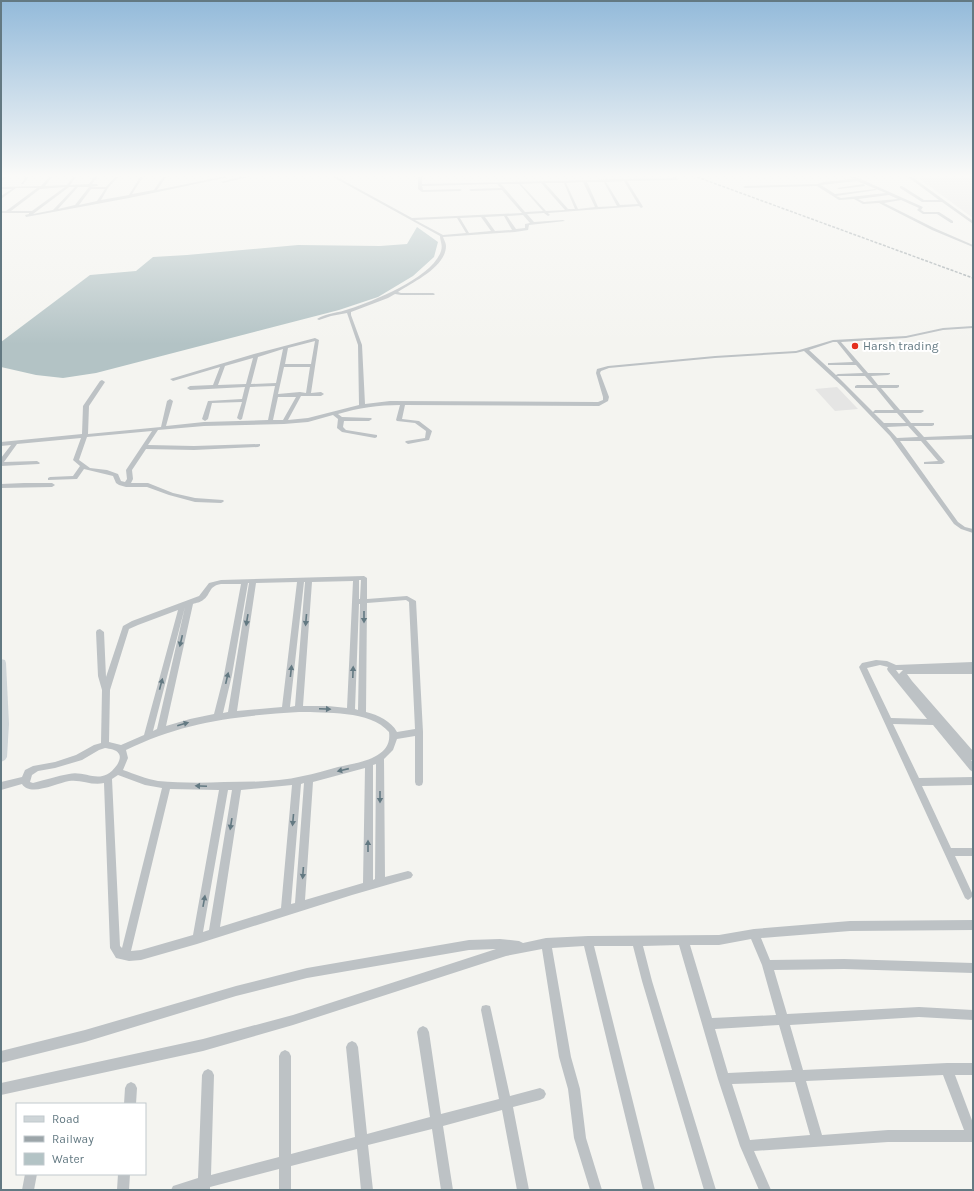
<svg xmlns="http://www.w3.org/2000/svg" width="974" height="1191" viewBox="0 0 974 1191" font-family="Karla,sans-serif">
  <rect width="100%" height="100%" fill="#f4f4f0"/>
  <g fill="#e5e5e4">
    <polygon points="917,177 973,177 973,218"/>
    <polygon points="837,387 858,409 835,411 815,389"/>
  </g>
  <polygon fill="#b3c3c5" points="417,227 438,242 434,257 413,276 378,297 339,310 96,373 63,378 36,375 1,367 1,342 90,275 136,271 153,257 187,255 298,245 380,246 407,244"/>
  <g fill="none" stroke-linecap="round" stroke-linejoin="round">
    <g fill="#bdc2c5" fill-rule="evenodd">
      <polygon points="3,177 6,177 1,182 1,179"/>
      <polygon points="26,177 29,177 23,184 21,184"/>
      <path d="M 49,177 L 52,177 L 45,186 L 67,185 L 73,177 L 76,177 L 70,185 L 89,184 L 94,177 L 97,177 L 92,184 L 97,184 L 98,186 L 89,187 L 78,187 L 58,209 L 75,205 L 89,187 L 106,187 L 115,177 L 118,177 L 108,188 L 101,200 L 129,195 L 140,177 L 143,177 L 132,194 L 154,190 L 163,177 L 166,177 L 157,190 L 221,177 L 229,177 L 129,198 L 26,217 L 25,215 L 29,214 L 29,213 L 1,213 L 1,211 L 6,211 L 37,188 L 16,188 L 1,199 L 1,196 L 12,189 L 1,189 L 1,187 L 41,186 ZM 65,187 L 32,211 L 11,211 L 40,189 ZM 69,187 L 75,187 L 53,210 L 33,214 ZM 91,189 L 105,189 L 97,201 L 79,205 Z"/>
      <polygon points="240,177 248,177 223,183 221,182"/>
      <path d="M 333,177 L 337,177 L 412,218 L 522,213 L 502,190 L 471,191 L 469,190 L 471,189 L 501,188 L 497,184 L 422,186 L 423,190 L 460,189 L 462,190 L 460,191 L 422,192 L 418,189 L 418,177 L 422,177 L 422,184 L 673,178 L 672,177 L 676,177 L 678,179 L 676,180 L 627,181 L 642,205 L 643,207 L 641,208 L 639,206 L 548,213 L 550,215 L 548,216 L 544,213 L 527,214 L 534,222 L 563,220 L 565,221 L 529,225 L 528,230 L 515,232 L 443,237 C 444,240 446,243 446,246 C 446,267 413,282 398,292 L 401,293 L 433,293 L 435,294 L 434,295 L 401,295 L 395,294 L 388,298 L 351,312 L 351,315 L 362,345 L 365,404 L 390,401 L 598,402 L 603,400 L 603,397 L 596,373 L 597,369 L 608,366 L 715,356 L 796,351 L 833,340 L 906,336 L 943,328 L 973,326 L 973,328 L 943,330 L 906,338 L 841,342 L 868,373 L 890,373 L 890,374 L 888,375 L 871,376 L 878,385 L 899,385 L 899,387 L 897,388 L 881,388 L 900,410 L 923,410 L 924,411 L 921,413 L 903,413 L 911,423 L 934,423 L 934,425 L 932,426 L 914,426 L 924,437 L 973,435 L 973,439 L 926,440 L 945,462 L 942,464 L 924,464 L 924,462 L 938,461 L 921,441 L 900,441 L 958,522 L 965,527 L 973,529 L 973,533 L 961,529 L 954,524 L 890,436 L 843,387 L 804,351 L 796,353 L 715,358 L 609,368 L 601,371 L 600,373 L 609,397 L 608,401 L 599,406 L 405,405 L 402,419 L 419,421 L 432,431 L 429,440 L 408,444 L 405,442 L 406,441 L 425,438 L 426,431 L 415,423 L 397,421 L 396,420 L 400,405 C 379,405 358,408 338,414 L 342,417 L 371,418 L 372,419 L 369,421 L 344,421 L 343,427 L 346,430 L 377,435 L 377,437 L 375,438 L 342,432 L 337,428 L 338,419 L 333,415 L 308,422 L 284,424 L 204,426 L 158,430 L 148,445 L 194,446 L 260,444 L 260,446 L 258,447 L 194,450 L 146,449 L 132,470 L 133,479 L 131,483 L 148,483 L 173,493 L 195,498 L 223,500 L 224,501 L 223,502 L 221,503 L 195,502 L 169,495 L 147,487 L 126,487 L 119,485 L 116,483 L 113,476 L 84,469 L 77,479 L 48,480 L 48,478 L 50,477 L 73,476 L 80,466 L 73,460 L 81,438 L 17,444 L 4,462 L 37,461 L 40,463 L 39,464 L 1,466 L 1,458 L 11,445 L 1,446 L 1,442 L 82,434 L 83,406 L 100,381 L 102,380 L 105,382 L 89,406 L 88,434 L 161,427 L 167,401 L 170,399 L 173,401 L 166,426 L 204,422 L 268,420 L 275,386 L 250,387 L 242,419 L 240,420 L 237,418 L 242,402 L 212,403 L 208,419 L 205,421 L 202,419 L 208,401 L 242,399 L 245,387 L 190,390 L 187,388 L 190,386 L 213,385 L 220,367 L 173,381 L 170,379 L 254,354 L 315,338 L 319,340 L 311,393 L 321,392 L 324,394 L 321,396 L 301,396 L 288,420 L 308,418 L 359,405 L 358,345 L 347,313 L 331,316 L 319,320 L 317,319 C 326,313 339,313 349,309 C 374,301 433,277 441,251 C 443,245 440,241 440,236 ZM 624,181 L 638,204 L 620,205 L 606,182 ZM 583,182 L 595,207 L 578,209 L 566,183 ZM 587,182 L 604,182 L 617,206 L 598,207 ZM 541,183 L 542,184 L 565,210 L 546,211 L 521,184 ZM 545,183 L 564,183 L 575,209 L 568,209 ZM 501,184 L 519,184 L 543,211 L 525,212 ZM 523,215 L 530,223 L 525,224 L 525,228 L 516,229 L 507,216 ZM 504,216 L 512,230 L 495,231 L 485,217 ZM 481,217 L 491,231 L 469,233 L 460,218 ZM 457,218 L 466,233 L 443,235 L 415,220 ZM 315,341 L 311,364 L 285,364 L 288,348 ZM 833,342 L 837,342 L 853,362 L 830,363 L 828,363 L 828,365 L 856,365 L 863,373 L 838,374 L 836,375 L 809,350 ZM 283,349 L 276,383 L 251,384 L 258,357 ZM 253,358 L 246,384 L 218,385 L 225,366 ZM 284,367 L 310,367 L 306,393 L 300,392 L 278,394 ZM 837,376 L 865,376 L 873,385 L 857,385 L 855,386 L 855,388 L 876,388 L 894,410 L 875,410 L 873,412 ZM 278,397 L 296,397 L 283,420 L 273,420 ZM 874,413 L 897,413 L 906,423 L 884,423 ZM 908,426 L 918,437 L 897,438 L 887,427 ZM 152,431 L 126,470 L 127,479 L 125,482 L 121,481 L 118,474 L 107,470 L 90,468 L 79,460 L 87,437 Z"/>
      <path d="M 851,177 L 856,177 L 923,207 L 921,210 L 924,212 L 939,212 L 953,221 L 953,223 L 951,223 L 937,214 L 923,214 L 917,210 L 919,208 L 901,200 L 884,203 L 934,228 L 973,245 L 973,247 L 932,230 L 879,203 L 863,204 L 854,199 L 839,200 L 817,186 L 745,188 L 743,187 L 745,186 L 818,184 L 823,182 L 854,179 ZM 857,181 L 886,193 L 841,198 L 836,196 L 877,190 L 875,189 L 835,194 L 821,185 ZM 889,195 L 898,199 L 864,202 L 858,199 Z"/>
      <polygon points="908,177 912,177 973,221 973,224 942,202 922,202 900,188 900,186 902,186 924,200 939,200"/>
      <polygon points="864,184 865,186 839,189 837,188"/>
      <polygon points="24,483 52,483 55,485 52,487 1,488 1,484"/>
      <path d="M 364,576 L 367,578 L 367,599 L 407,596 L 416,601 L 423,732 L 423,782 L 422,785 L 419,786 L 416,785 L 415,782 L 415,736 L 397,739 L 393,750 L 384,759 L 385,877 L 408,871 L 411,872 L 413,875 L 411,878 L 352,895 L 197,944 L 141,960 L 129,961 L 116,958 L 110,948 L 104,783 C 92,786 81,779 69,781 C 57,783 30,797 22,784 L 1,790 L 1,782 L 22,777 L 25,770 L 33,766 L 55,762 L 76,755 L 94,745 L 101,743 L 102,690 L 98,676 L 96,632 L 97,630 L 100,629 L 104,632 L 106,677 L 123,626 L 132,621 L 199,596 L 209,583 L 221,580 ZM 359,580 L 361,580 L 360,599 L 359,599 ZM 353,581 L 347,708 L 328,706 L 303,706 L 312,582 ZM 297,582 L 282,707 L 237,711 L 256,583 ZM 304,582 L 305,582 L 295,706 L 290,707 ZM 248,583 L 249,583 L 228,712 L 223,713 L 232,675 ZM 221,584 L 241,584 L 224,675 L 214,714 L 190,719 L 166,726 L 193,604 C 196,603 201,602 203,600 C 211,595 208,586 221,584 ZM 406,600 L 409,602 L 415,729 L 397,732 C 391,721 378,715 366,712 L 367,603 ZM 359,604 L 360,604 L 358,710 L 355,709 ZM 185,607 L 157,729 L 153,731 ZM 178,610 L 144,735 L 121,745 L 109,742 L 110,690 L 129,629 L 138,625 ZM 299,712 C 325,713 370,710 389,732 C 393,759 356,763 338,767 C 326,770 314,774 303,776 C 278,782 250,782 224,782 C 203,783 180,783 158,781 C 146,779 135,774 123,770 L 128,758 L 126,750 C 183,722 236,716 299,712 ZM 105,748 C 110,749 116,749 119,754 C 121,757 119,762 117,765 C 101,787 87,770 69,774 C 57,776 45,780 33,783 L 30,782 L 32,775 L 38,771 L 55,768 L 82,760 L 99,750 ZM 376,764 L 375,879 L 373,880 L 373,765 ZM 365,768 L 363,883 L 305,900 L 313,782 ZM 118,775 L 145,785 L 162,788 L 122,948 L 120,946 L 112,779 ZM 304,783 L 295,903 L 291,904 L 301,784 ZM 292,785 L 281,908 L 220,927 L 241,790 ZM 170,789 L 219,790 L 193,935 L 141,950 L 131,951 ZM 228,790 L 232,790 L 209,930 L 203,932 Z"/>
      <path d="M 876,660 L 887,661 L 896,665 L 973,662 L 973,668 L 959,668 L 973,668 L 973,674 L 907,674 L 912,681 L 973,751 L 973,760 L 971,760 L 973,762 L 973,772 L 970,770 L 933,725 L 893,724 L 919,778 L 973,777 L 973,785 L 922,786 L 951,848 L 973,848 L 973,856 L 955,856 L 973,895 L 971,898 L 968,900 L 965,898 L 859,667 L 862,663 ZM 880,665 L 888,667 L 887,669 L 888,671 L 927,719 L 891,718 L 867,668 ZM 896,670 L 903,670 L 899,674 Z"/>
      <path d="M 973,920 L 973,930 L 850,931 L 761,938 L 770,960 L 844,959 L 973,963 L 973,973 L 844,969 L 774,970 L 787,1014 L 919,1007 L 973,1010 L 973,1020 L 919,1017 L 790,1025 L 803,1070 L 947,1063 L 973,1063 L 973,1075 L 955,1075 L 973,1123 L 973,1142 L 888,1142 L 754,1151 L 771,1190 L 759,1190 L 740,1146 L 718,1079 L 679,945 L 643,946 L 652,981 L 716,1190 L 704,1190 L 642,981 L 633,946 L 594,946 L 655,1190 L 643,1190 L 584,946 L 552,948 L 571,1057 L 580,1089 L 586,1138 L 602,1190 L 590,1190 L 574,1138 L 568,1089 L 559,1057 L 542,949 L 506,956 L 293,1025 L 203,1051 L 1,1095 L 1,1083 L 203,1039 L 293,1015 L 496,949 L 469,950 L 307,978 L 236,996 L 85,1042 L 1,1063 L 1,1051 L 85,1030 L 236,986 L 307,968 L 469,940 L 500,939 L 519,941 L 523,943 L 546,938 L 588,936 L 719,935 L 754,929 L 850,921 ZM 751,939 L 762,965 L 776,1015 L 712,1018 L 690,945 L 719,945 ZM 779,1025 L 792,1070 L 728,1073 L 715,1029 ZM 943,1075 L 964,1130 L 888,1130 L 822,1135 L 806,1081 ZM 795,1082 L 810,1135 L 750,1140 L 732,1084 Z"/>
      <polygon points="486,1005 490,1006 491,1010 510,1096 540,1088 544,1090 546,1094 544,1098 540,1100 513,1107 529,1190 517,1190 502,1110 443,1126 453,1190 441,1190 432,1129 368,1145 373,1190 361,1190 357,1149 291,1166 291,1190 279,1190 279,1169 210,1187 210,1190 171,1190 173,1186 198,1178 202,1075 204,1071 208,1069 212,1071 214,1075 211,1175 279,1157 279,1056 281,1052 285,1050 289,1052 291,1056 291,1154 355,1137 346,1047 348,1043 352,1041 356,1043 358,1047 367,1134 430,1117 417,1032 419,1028 423,1026 427,1028 429,1032 441,1114 499,1099 481,1010 482,1006"/>
      <polygon points="131,1082 135,1084 137,1088 136,1104 124,1104 125,1088 127,1084"/>
      <polygon points="25,1174 37,1174 34,1190 22,1190"/>
      <polygon points="118,1174 130,1174 129,1190 117,1190"/>
    </g>
    <polygon fill="#ced5d8" fill-rule="evenodd" points="1,659 5,660 6,663 9,724 7,757 5,760 1,762"/>
    <polyline stroke="#9ca5a9" stroke-width="1.5" stroke-dasharray="3 1.5" stroke-linecap="butt" points="697,177 973,278"/>
  </g>
  <defs><path id="oneway-solid" d="M-6-.8H1V-3.2L6.5 0L1 3.2V.8H-6Z"/></defs>
  <g fill="#637982">
    <use href="#oneway-solid" transform="translate(364 617) rotate(90)"/>
    <use href="#oneway-solid" transform="translate(247 620) rotate(99)"/>
    <use href="#oneway-solid" transform="translate(306 620) rotate(95)"/>
    <use href="#oneway-solid" transform="translate(181 641) rotate(103)"/>
    <use href="#oneway-solid" transform="translate(291 671) rotate(-84)"/>
    <use href="#oneway-solid" transform="translate(353 672) rotate(-88)"/>
    <use href="#oneway-solid" transform="translate(227 678) rotate(-77)"/>
    <use href="#oneway-solid" transform="translate(161 684) rotate(-75)"/>
    <use href="#oneway-solid" transform="translate(325 709) rotate(2)"/>
    <use href="#oneway-solid" transform="translate(183 724) rotate(-16)"/>
    <use href="#oneway-solid" transform="translate(343 770) rotate(167)"/>
    <use href="#oneway-solid" transform="translate(201 786) rotate(-178)"/>
    <use href="#oneway-solid" transform="translate(380 797) rotate(90)"/>
    <use href="#oneway-solid" transform="translate(293 820) rotate(95)"/>
    <use href="#oneway-solid" transform="translate(231 824) rotate(99)"/>
    <use href="#oneway-solid" transform="translate(368 846) rotate(-90)"/>
    <use href="#oneway-solid" transform="translate(303 873) rotate(94)"/>
    <use href="#oneway-solid" transform="translate(204 901) rotate(-80)"/>
  </g>
  <linearGradient id="sky" x2="0" y2="1"><stop stop-color="#93bada"/><stop offset="0.51" stop-color="#fafaf8"/><stop offset="1" stop-color="#fafaf8" stop-opacity="0"/></linearGradient>
  <rect width="974" height="344" fill="url(#sky)"/>
  <circle fill="#e52f1f" stroke="#fff" stroke-width="1.5" cx="855" cy="346" r="4"/>
  <g text-anchor="middle" dominant-baseline="central" stroke-width="4" stroke-linejoin="round" paint-order="stroke">
    <g font-size="12" fill="#637982" stroke="#fff" text-anchor="start">
      <text x="863" y="346">Harsh trading</text>
    </g>
  </g>
  <rect width="974" height="1191" fill="none" stroke="#637982" stroke-width="4"/>
  <rect x="16" y="1103" width="130" height="72" fill="#ffffff" stroke="#c1c9cd"/>
  <rect x="24" y="1116" width="20" height="6" fill="#ced5d8" stroke="#c1c9cd"/>
  <text x="52" y="1123" font-size="12" fill="#637982">Road</text>
  <rect x="24" y="1136" width="20" height="6" fill="#9ca5a9" stroke="#c1c9cd"/>
  <text x="52" y="1143" font-size="12" fill="#637982">Railway</text>
  <rect x="24" y="1153" width="20" height="12" fill="#b3c3c5" stroke="#c1c9cd"/>
  <text x="52" y="1163" font-size="12" fill="#637982">Water</text>
</svg>
